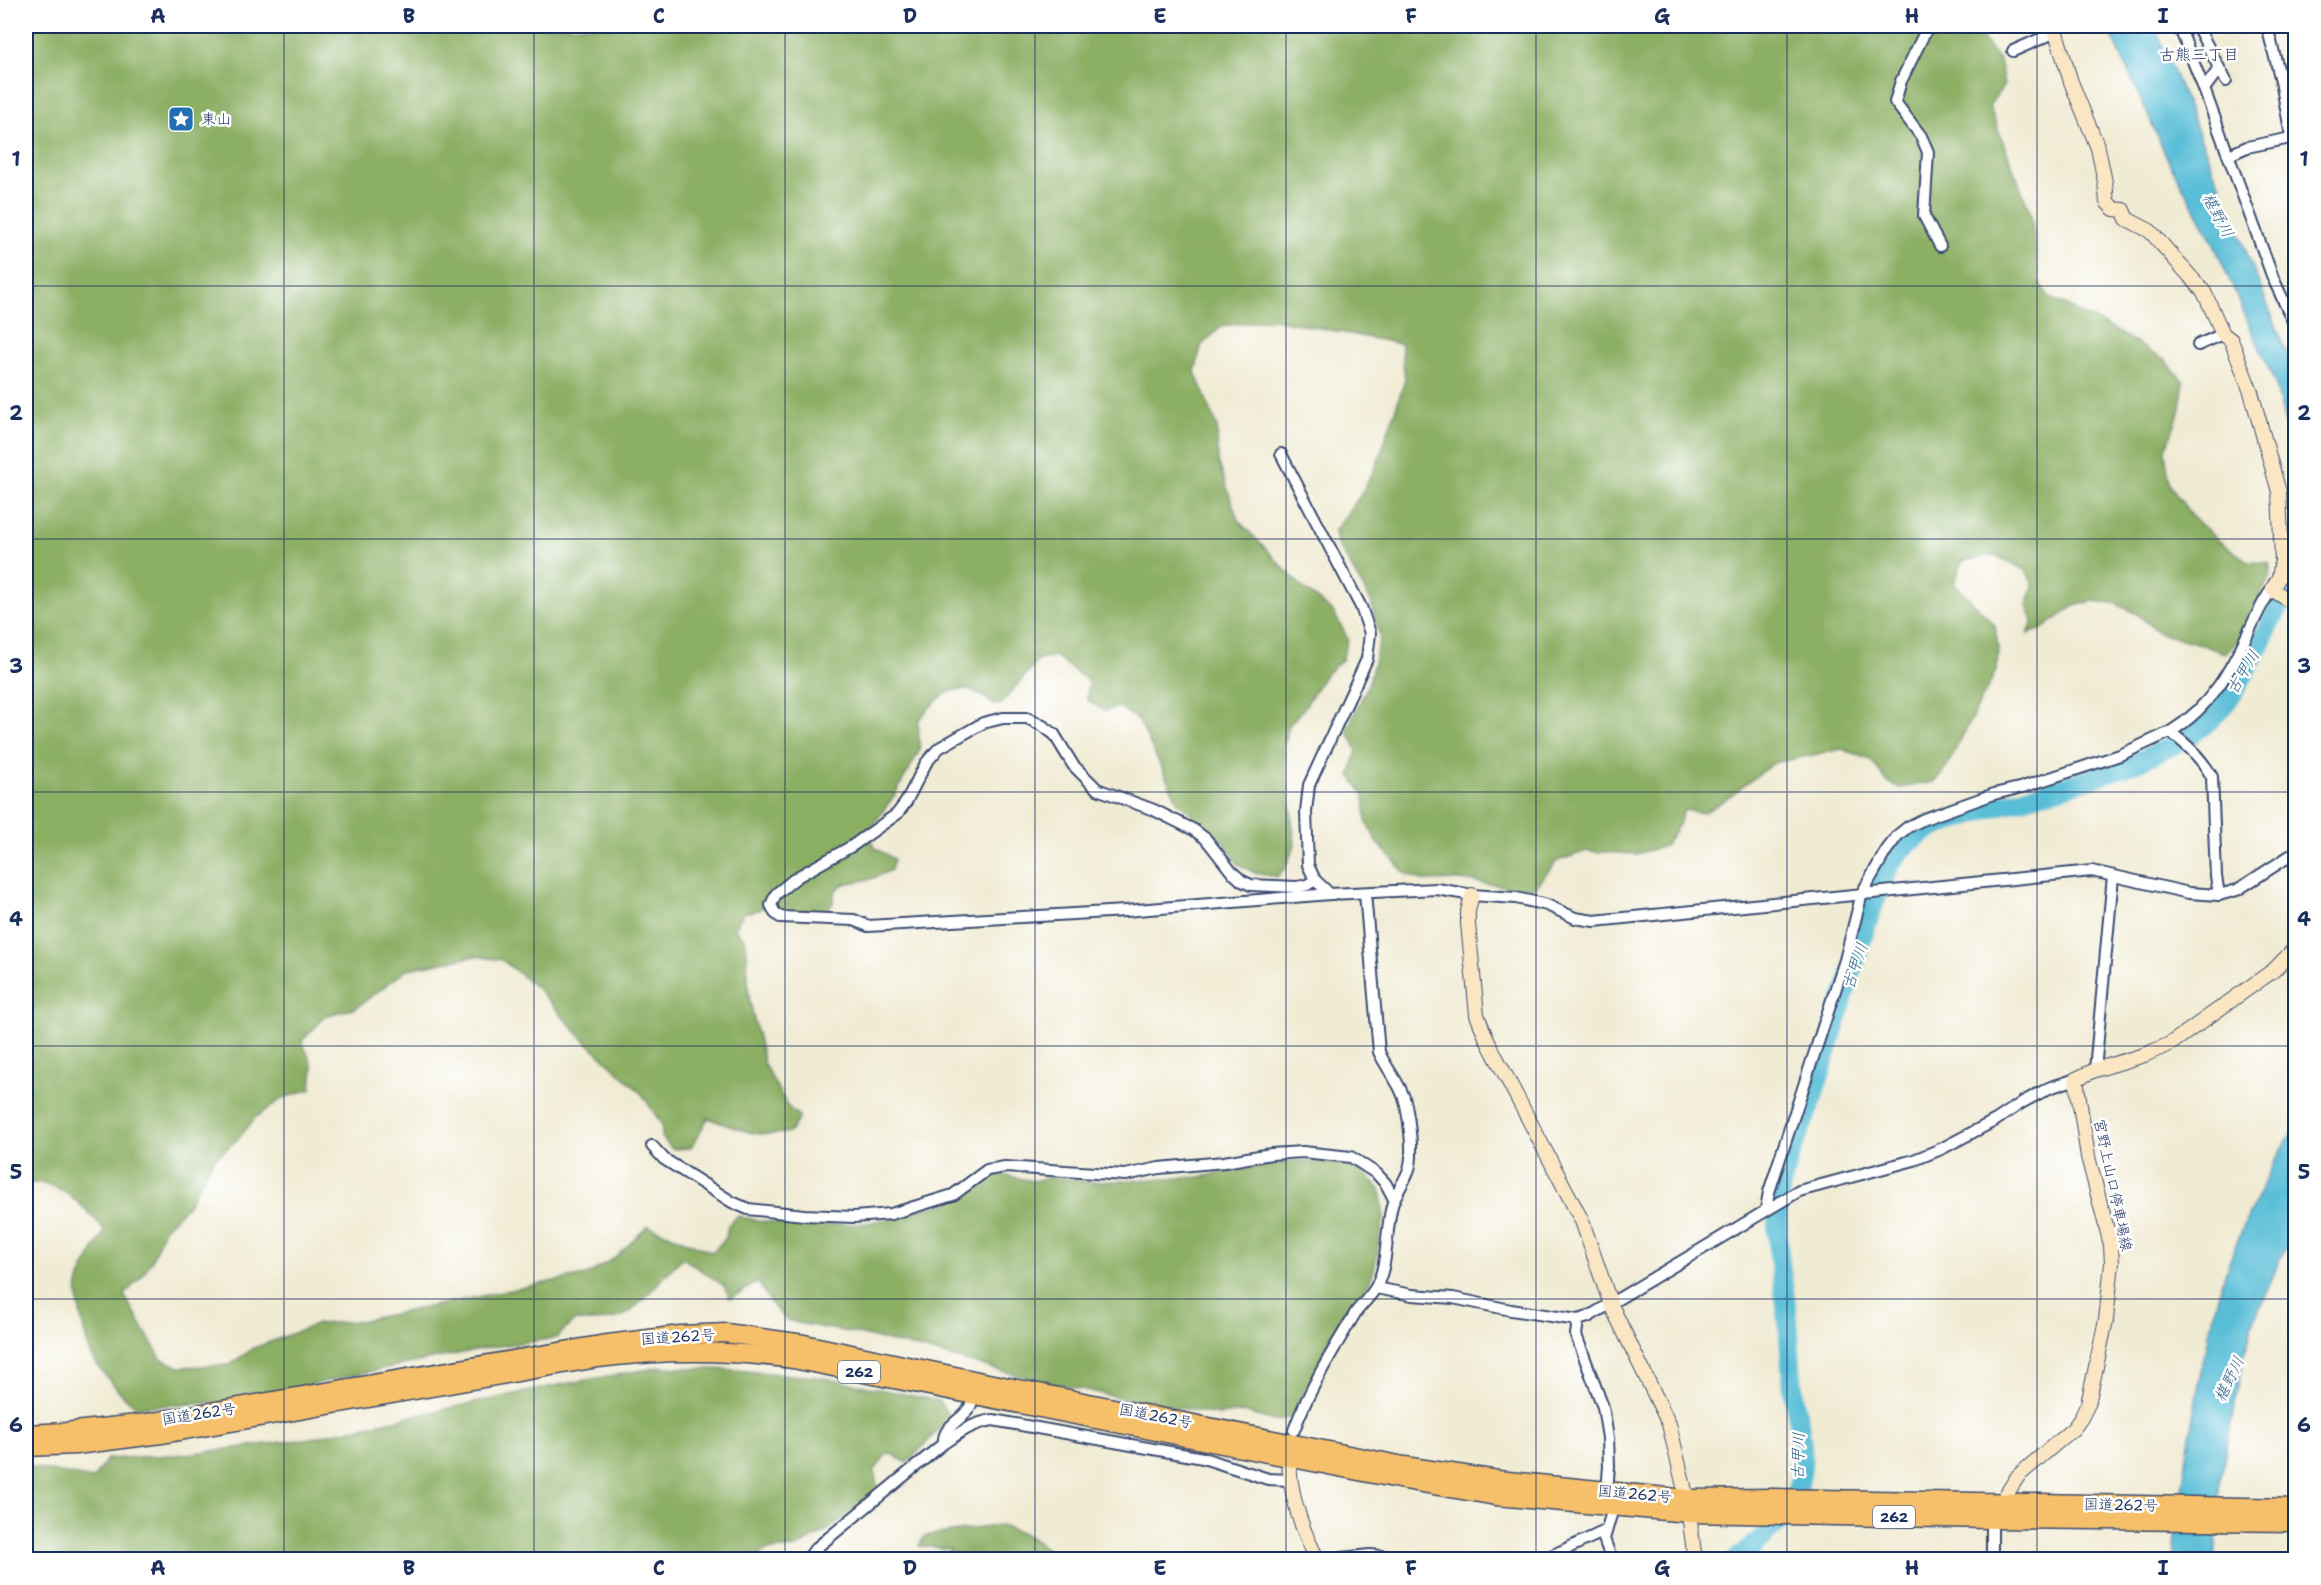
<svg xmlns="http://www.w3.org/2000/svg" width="2321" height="1585" viewBox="0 0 2321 1585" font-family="'Shantell Sans','Klee One',sans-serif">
  <rect width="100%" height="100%" fill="#fff"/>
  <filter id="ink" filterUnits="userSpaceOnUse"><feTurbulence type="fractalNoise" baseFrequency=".0167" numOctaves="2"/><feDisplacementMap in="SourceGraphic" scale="12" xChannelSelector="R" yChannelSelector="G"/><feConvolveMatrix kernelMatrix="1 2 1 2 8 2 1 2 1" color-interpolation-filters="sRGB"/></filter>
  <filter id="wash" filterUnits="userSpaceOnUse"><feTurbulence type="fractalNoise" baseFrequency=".008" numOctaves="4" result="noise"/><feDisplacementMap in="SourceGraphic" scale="24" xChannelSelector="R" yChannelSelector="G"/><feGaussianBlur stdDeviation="1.35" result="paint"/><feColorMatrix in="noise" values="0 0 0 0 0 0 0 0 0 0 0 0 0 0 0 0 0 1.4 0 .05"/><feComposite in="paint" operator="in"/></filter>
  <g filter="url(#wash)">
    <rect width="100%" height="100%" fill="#f0ebd3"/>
    <g fill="#8baf64" stroke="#536f61" stroke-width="1.5">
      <path d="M 26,26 L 1978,26 L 1979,34 L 2000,61 L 2004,85 L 1989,106 L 2031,214 L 2039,282 L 2049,297 L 2116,331 L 2166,361 L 2184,382 L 2179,413 L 2165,451 L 2170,485 L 2191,515 L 2219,541 L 2249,562 L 2269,563 L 2271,575 L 2237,642 L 2225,653 L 2194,642 L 2161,634 L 2137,614 L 2115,603 L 2092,601 L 2074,606 L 2042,629 L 2028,634 L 2033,621 L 2027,606 L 2033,586 L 2026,570 L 1994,555 L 1963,561 L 1954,583 L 1995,625 L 1998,647 L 1997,669 L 1944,772 L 1933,782 L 1900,788 L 1888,783 L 1871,760 L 1842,749 L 1773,763 L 1731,796 L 1704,813 L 1684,810 L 1679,824 L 1665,846 L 1636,854 L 1587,851 L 1557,861 L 1534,888 L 1509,887 L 1461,880 L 1425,881 L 1406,874 L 1377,842 L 1366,821 L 1364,795 L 1350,775 L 1357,751 L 1347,730 L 1369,682 L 1380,638 L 1371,601 L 1337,543 L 1335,530 L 1360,496 L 1378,462 L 1405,380 L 1401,344 L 1274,319 L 1222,326 L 1201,346 L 1195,372 L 1217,426 L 1218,461 L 1238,520 L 1301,586 L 1334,613 L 1348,639 L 1342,660 L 1324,676 L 1304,708 L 1289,725 L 1284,749 L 1295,845 L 1285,868 L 1277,877 L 1255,873 L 1238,864 L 1221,839 L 1178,802 L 1139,721 L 1120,707 L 1105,711 L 1087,700 L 1089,682 L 1055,656 L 1039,659 L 1001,704 L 994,705 C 988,701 981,693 974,691 C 949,683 932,704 918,721 L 920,750 L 894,796 L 869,830 L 875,848 L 894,859 L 891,870 L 871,879 L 844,884 L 835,891 L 833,903 L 827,911 L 786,912 L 764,906 L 759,910 L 743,913 L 735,929 L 746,941 L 749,997 L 764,1064 L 788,1107 L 800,1117 L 790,1132 C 757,1138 739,1130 708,1118 L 691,1148 L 672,1149 L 662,1137 L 662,1125 L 642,1094 L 579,1035 L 537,988 L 502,960 L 475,956 L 408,969 L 356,1008 L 327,1015 L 302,1041 L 313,1067 L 311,1089 L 283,1098 L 255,1118 L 239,1138 L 213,1160 L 188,1205 L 164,1229 L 152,1260 L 142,1276 L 124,1295 L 161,1359 L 180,1367 L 229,1365 L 254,1348 L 318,1324 L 359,1321 L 589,1274 L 616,1257 L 648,1226 L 712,1252 L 726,1238 L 728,1225 L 738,1216 L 761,1221 L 795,1225 L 860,1224 L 888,1219 L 919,1209 L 948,1203 L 982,1177 L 1000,1174 L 1033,1181 L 1051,1177 L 1091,1182 L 1199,1177 L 1291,1161 L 1335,1162 L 1361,1170 L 1380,1189 L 1384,1218 L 1374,1271 L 1364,1293 L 1346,1315 L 1325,1351 L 1291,1417 L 1275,1421 L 1243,1412 L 1219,1415 L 1118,1397 L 1017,1375 L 918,1348 L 849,1332 L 797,1323 L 785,1319 L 770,1302 L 758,1282 L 730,1299 L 724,1286 L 683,1258 C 663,1274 648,1298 630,1312 C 617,1322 590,1321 574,1321 L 556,1338 L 492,1347 L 377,1370 L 233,1402 L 136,1407 C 123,1397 97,1368 91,1354 C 86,1344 75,1295 78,1285 C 83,1266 95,1248 105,1231 C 90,1212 52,1172 26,1185 Z"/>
      <polygon points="660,1367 736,1370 824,1378 939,1401 950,1418 907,1463 888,1452 874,1471 878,1490 828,1530 796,1548 766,1550 756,1559 26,1559 26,1466 93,1479 107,1459 187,1454 306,1439 548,1387"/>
      <polygon points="1001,1525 1028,1536 1061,1559 945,1559 950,1549 919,1546 924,1536"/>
    </g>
    <g fill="#59bed7" stroke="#3a769a" stroke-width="1.5">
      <polygon points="2108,26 2154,26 2166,52 2295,373 2295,464 2276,385 2212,240 2169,162"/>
      <path d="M 2295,1126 L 2295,1224 L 2253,1323 L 2241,1369 L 2221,1477 L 2215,1559 L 2174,1560 L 2175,1537 C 2187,1459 2196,1381 2216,1304 C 2233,1241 2263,1182 2295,1126 Z"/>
    </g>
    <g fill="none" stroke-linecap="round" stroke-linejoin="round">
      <path stroke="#59bed7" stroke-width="20" d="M 1736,1560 C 1764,1538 1790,1517 1799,1483 C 1808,1452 1797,1419 1793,1388 C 1790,1363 1790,1337 1787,1312 C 1781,1266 1772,1233 1781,1186 C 1788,1154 1805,1122 1815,1090 C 1839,1018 1857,943 1886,873 C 1893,855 1909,842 1925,832 C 1943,822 1965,817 1985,810 C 2053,788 2146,769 2203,726 C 2234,702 2248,666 2266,632 C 2275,613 2286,594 2296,575"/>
    </g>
  </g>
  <g filter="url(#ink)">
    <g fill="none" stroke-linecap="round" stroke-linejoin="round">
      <defs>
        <g id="street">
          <polyline points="1928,26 1901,81 1895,102 1921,136 1928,152 1924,216 1940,246"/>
          <polyline points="2179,26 2204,89 2273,278 2296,328"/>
          <polyline points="2197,26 2226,81"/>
          <polyline points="2267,26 2281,81 2291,136"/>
          <polyline points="2013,51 2056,32"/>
          <polyline points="2204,89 2219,69"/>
          <polyline points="2229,155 2247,147 2296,137"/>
          <polyline points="2198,345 2223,334"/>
          <polyline points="1281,454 1361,607 1370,633 1367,659 1309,785 1306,812 1308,865 1315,880 1330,894"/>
          <polyline points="1315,880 1307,885 1297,887 1251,885 1242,881 1231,871 1206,839 1194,830 1154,810 1097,789 1073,765 1054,734 1043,726 1027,718 1003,718 983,723 939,748 926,763 906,802 897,814 852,846 797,877 776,894 771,905 775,913 780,917 854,920 868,926 1125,911 1330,894 1437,889 1472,895 1516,898 1547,905 1575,918 1594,921 2092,871 2189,893 2219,895 2237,890 2296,852"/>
          <path d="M 2219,895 L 2216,876 L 2212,777 C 2202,759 2187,744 2170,732 C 2210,708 2231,670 2250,629 C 2257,615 2263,600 2273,588"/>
          <polyline points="2095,1070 2113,876"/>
          <polyline points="652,1146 664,1159 732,1202 748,1209 804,1215 854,1217 891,1214 953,1195 987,1170 1005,1167 1125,1175 1159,1168 1224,1162 1271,1154 1303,1152 1351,1157 1377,1174 1386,1184 1394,1199"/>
          <polyline points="1766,1209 1769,1192 1845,960 1862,893 1886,851 1898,835 1908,827 1924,819 1994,794 2023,787 2120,755 2170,732"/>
          <polyline points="1376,1288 1412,1295 1453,1298 1511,1310 1578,1320 1588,1317 1799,1191 1914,1160 1941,1149 1996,1120 2023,1102 2049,1088 2076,1079"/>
          <polyline points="1578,1320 1576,1335 1603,1407 1608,1438 1609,1466 1607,1492"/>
          <path d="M 1294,1430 C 1309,1389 1333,1350 1356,1312 C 1362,1304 1371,1296 1376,1287 C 1389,1263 1385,1232 1392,1206 C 1395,1193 1405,1182 1409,1169 C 1414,1154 1409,1120 1406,1105 C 1402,1085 1387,1070 1379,1052 L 1365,893"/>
          <path d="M 944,1443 C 942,1426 962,1421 970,1407 C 972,1403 973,1396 974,1392"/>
          <path d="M 807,1560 L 815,1549 L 944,1443 C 960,1432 973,1423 993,1420 L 1203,1458 L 1268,1479 L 1290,1480"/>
          <polyline points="1323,1560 1370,1555 1424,1560"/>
          <polyline points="1542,1560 1605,1531"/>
          <polyline points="1612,1560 1604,1539 1613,1508"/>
          <polyline points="1992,1560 1992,1519"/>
        </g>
        <g id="secondary">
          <polyline points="2054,26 2071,82 2098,148 2105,182 2107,202 2114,209 2123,210 2127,219 2150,231 2204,292 2223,334 2231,340 2251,392 2279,492 2282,561 2279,577 2273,588 2276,592 2296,605"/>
          <polyline points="1472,895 1468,911 1468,924 1477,1015 1487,1040 1582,1221 1611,1305 1669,1424 1687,1499 1695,1560"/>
          <path d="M 1289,1464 C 1291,1498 1301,1529 1318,1560"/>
          <polyline points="1997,1509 2018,1476 2074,1428 2081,1418 2088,1404 2106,1320 2112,1263 2111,1245 2088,1157 2076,1079 2095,1070 2144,1055 2170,1044 2274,970 2296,947"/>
        </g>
        <g id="highway">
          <polyline points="26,1434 66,1432 146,1423 600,1345 681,1335 726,1333 804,1344 978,1381 1404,1466 1498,1480 1687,1499 1772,1498 2296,1508"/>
          <path d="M 26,1447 L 76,1445 L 162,1434 L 598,1358 C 667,1350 725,1350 793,1359 L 1399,1479 L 1496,1496 L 1689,1513 L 1992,1519 L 2296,1522"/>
        </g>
      </defs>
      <use href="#street" stroke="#3b4b70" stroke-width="14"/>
      <use href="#secondary" stroke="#3b4b70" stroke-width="16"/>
      <use href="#highway" stroke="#3b4b70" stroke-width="21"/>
      <use href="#street" stroke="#fff" stroke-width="10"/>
      <use href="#secondary" stroke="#fbe6c4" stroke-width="14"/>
      <use href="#highway" stroke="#f6c06b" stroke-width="18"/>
    </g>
  </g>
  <path fill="none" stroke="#1b2f5e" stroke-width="1.5" stroke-opacity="0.55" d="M 284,26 L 284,1560M 534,26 L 534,1560M 785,26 L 785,1560M 1035,26 L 1035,1560M 1286,26 L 1286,1560M 1536,26 L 1536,1560M 1787,26 L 1787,1560M 2037,26 L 2037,1560M 26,286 L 2296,286M 26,539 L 2296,539M 26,792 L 2296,792M 26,1046 L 2296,1046M 26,1299 L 2296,1299"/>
  <defs>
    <symbol id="sight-square" viewBox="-11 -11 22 22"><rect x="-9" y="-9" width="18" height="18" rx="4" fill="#1f6fb2" stroke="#fff"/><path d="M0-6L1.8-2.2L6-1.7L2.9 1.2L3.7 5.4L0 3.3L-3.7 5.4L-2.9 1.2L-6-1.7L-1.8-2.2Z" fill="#fff"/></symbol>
  </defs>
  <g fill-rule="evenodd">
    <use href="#sight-square" x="166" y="104" width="30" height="30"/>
  </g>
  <g text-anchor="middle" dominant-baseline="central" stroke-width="5" stroke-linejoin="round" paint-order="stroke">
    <g fill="#fff" stroke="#5f6d8e" stroke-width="1.5">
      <rect x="838" y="1361" width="42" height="22" rx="4.5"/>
      <rect x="1873" y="1506" width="42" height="22" rx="4.5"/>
    </g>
    <g font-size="14" font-weight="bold" fill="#1b2f5e">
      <text x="859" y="1372">262</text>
      <text x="1894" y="1517">262</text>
    </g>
    <g font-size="15" fill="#1b2f5e" stroke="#fff" text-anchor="start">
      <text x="201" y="119">東山</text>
    </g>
    <g font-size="15" fill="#1b2f5e" stroke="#fff">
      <text transform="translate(2113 1185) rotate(78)">宮野上山口停車場線</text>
      <text transform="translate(678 1337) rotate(-4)">国道262号</text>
      <text transform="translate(199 1414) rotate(-9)">国道262号</text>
      <text transform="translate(1156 1416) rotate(11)">国道262号</text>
      <text transform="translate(1635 1494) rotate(5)">国道262号</text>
      <text transform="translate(2121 1505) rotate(1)">国道262号</text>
    </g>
    <g font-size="16" fill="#1b2f5e" stroke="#fff">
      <text x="2199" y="54">古熊三丁目</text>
    </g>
    <g font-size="16" font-style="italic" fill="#316188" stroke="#fff">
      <text transform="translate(2218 215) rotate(62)">椹野川</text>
      <text transform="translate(2243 672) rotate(-59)">古甲川</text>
      <text transform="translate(1855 966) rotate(-71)">古甲川</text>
      <text transform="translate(2229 1379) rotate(-64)">椹野川</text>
      <text transform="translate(1798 1456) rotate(-88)">古甲川</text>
    </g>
  </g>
  <rect width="2321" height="1585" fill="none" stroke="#fff" stroke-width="66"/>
  <rect x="33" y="33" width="2255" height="1519" fill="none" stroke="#1b2f5e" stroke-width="2"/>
  <g font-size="20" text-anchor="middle" font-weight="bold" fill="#1b2f5e">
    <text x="158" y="23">A</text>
    <text x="409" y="23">B</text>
    <text x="659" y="23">C</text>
    <text x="910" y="23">D</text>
    <text x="1160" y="23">E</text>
    <text x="1411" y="23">F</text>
    <text x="1662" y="23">G</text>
    <text x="1912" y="23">H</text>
    <text x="2163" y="23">I</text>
    <text x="16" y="166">1</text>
    <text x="2304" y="166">1</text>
    <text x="16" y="420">2</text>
    <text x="2304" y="420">2</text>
    <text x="16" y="673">3</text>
    <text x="2304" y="673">3</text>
    <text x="16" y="926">4</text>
    <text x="2304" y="926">4</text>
    <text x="16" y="1179">5</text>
    <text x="2304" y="1179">5</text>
    <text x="16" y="1432">6</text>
    <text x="2304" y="1432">6</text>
    <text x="158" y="1575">A</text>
    <text x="409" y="1575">B</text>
    <text x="659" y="1575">C</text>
    <text x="910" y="1575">D</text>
    <text x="1160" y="1575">E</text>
    <text x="1411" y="1575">F</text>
    <text x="1662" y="1575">G</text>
    <text x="1912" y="1575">H</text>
    <text x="2163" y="1575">I</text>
  </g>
</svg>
